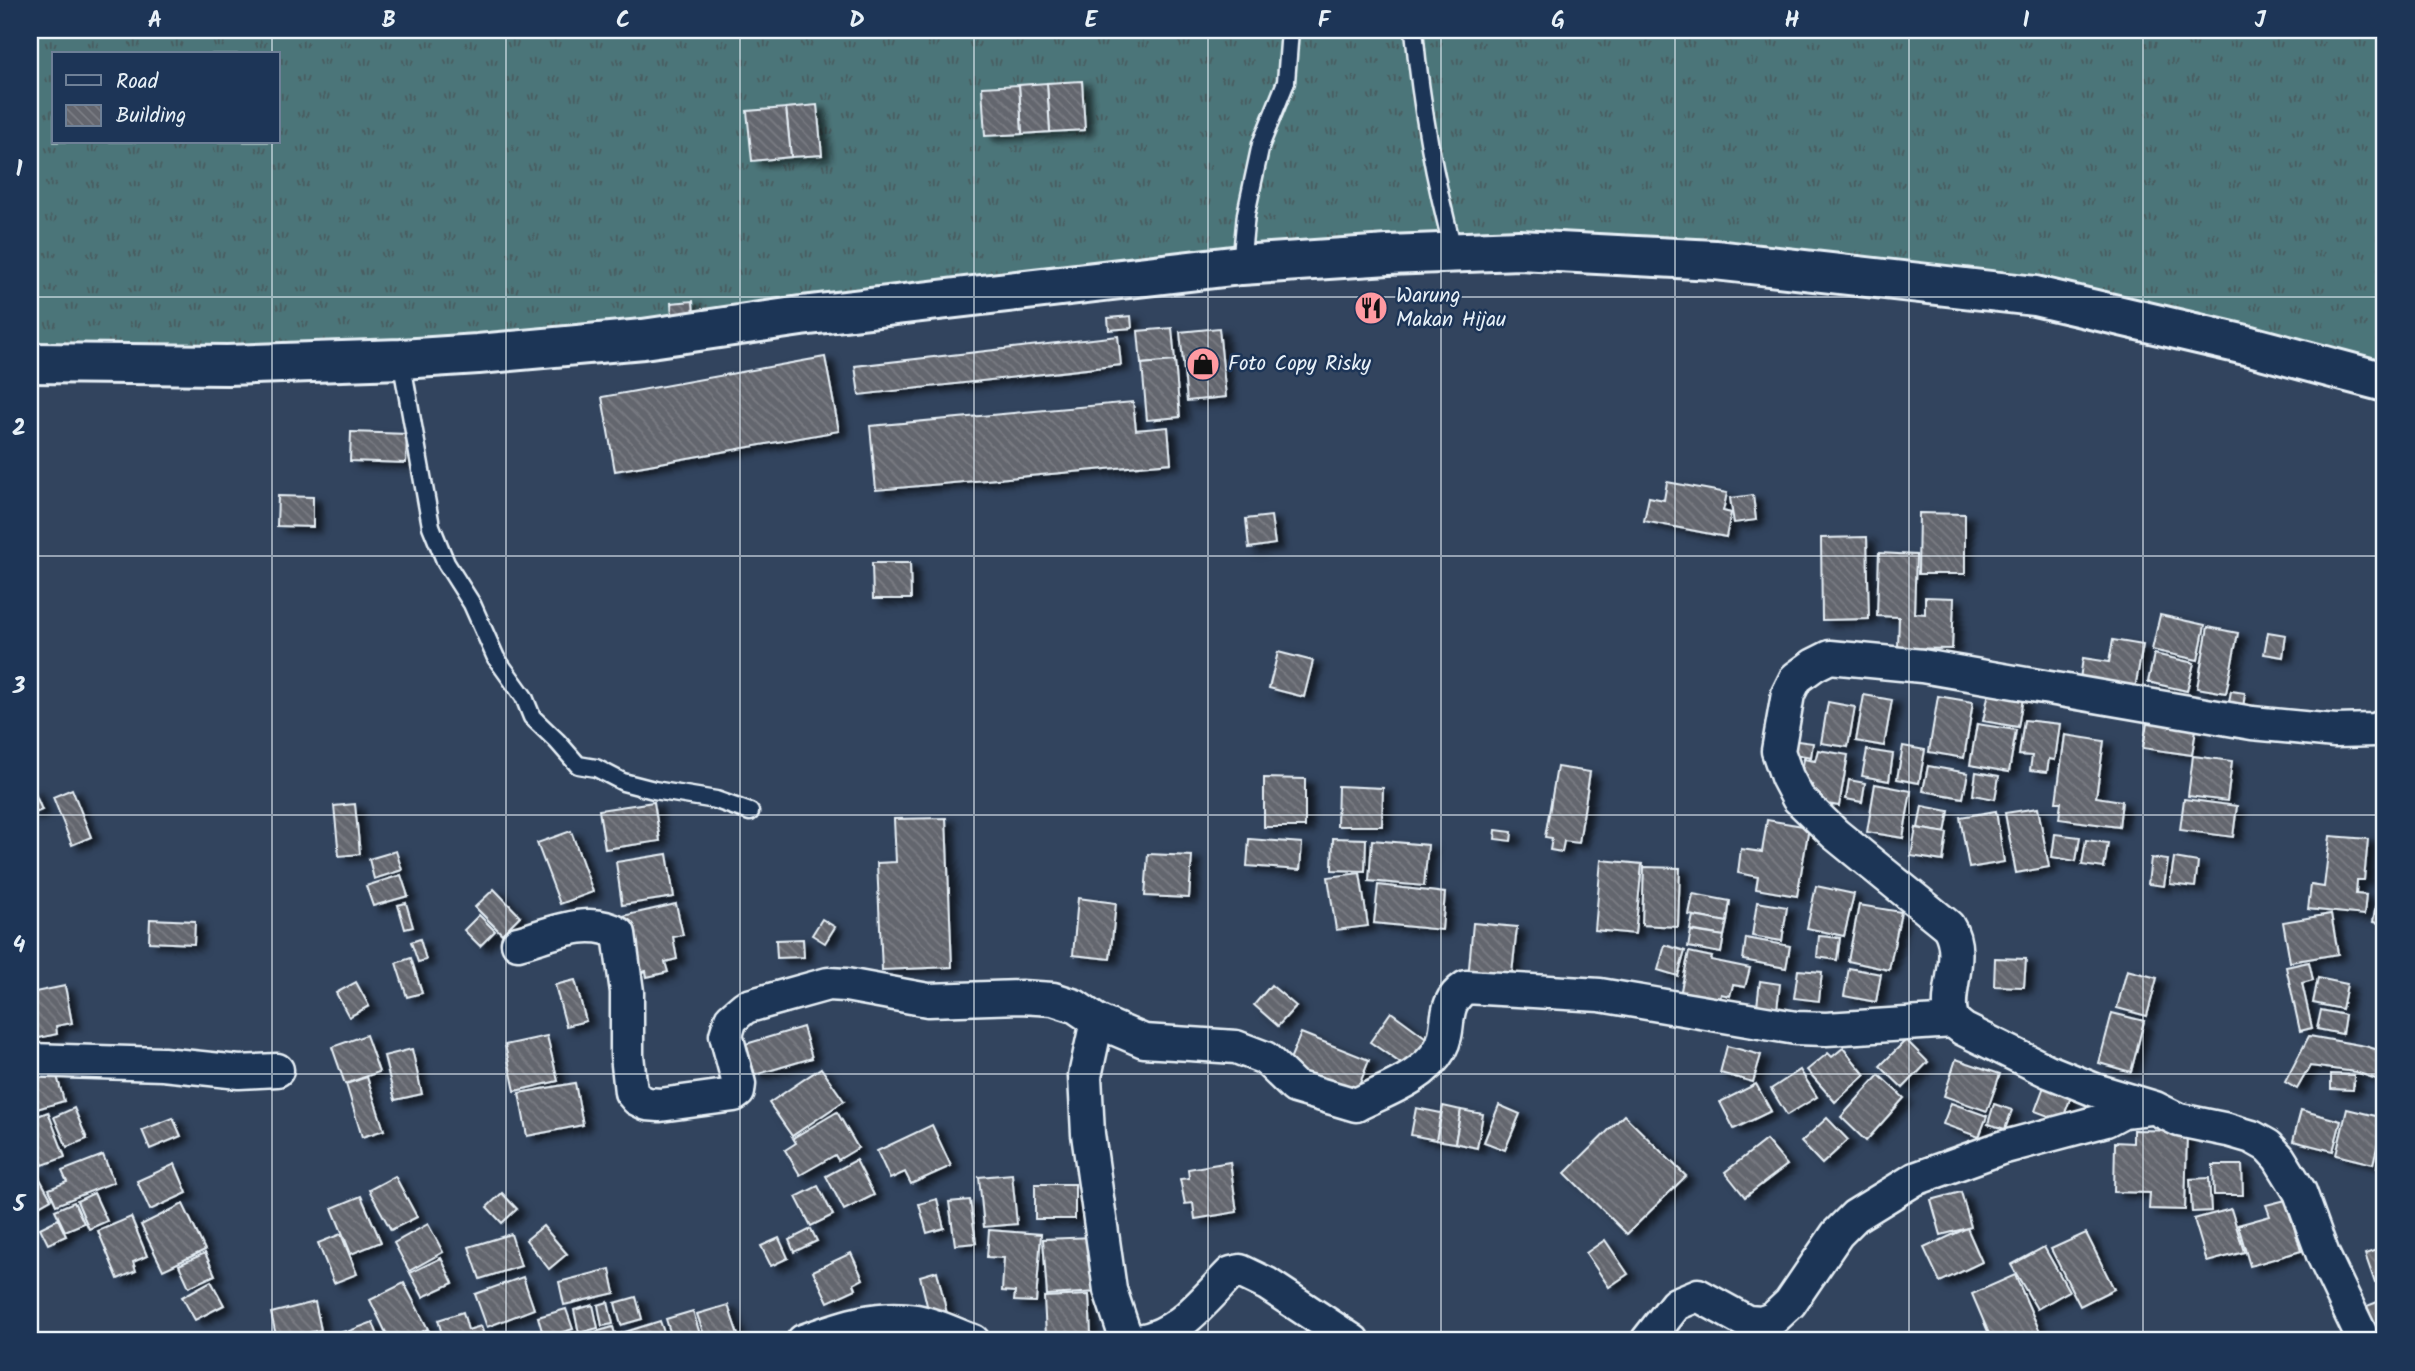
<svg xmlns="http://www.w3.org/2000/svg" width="2415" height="1371" viewBox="0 0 2415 1371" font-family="Kalam,sans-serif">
  <defs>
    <pattern id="grass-tufts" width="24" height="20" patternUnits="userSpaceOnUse" patternTransform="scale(1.75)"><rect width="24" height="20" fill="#4c7579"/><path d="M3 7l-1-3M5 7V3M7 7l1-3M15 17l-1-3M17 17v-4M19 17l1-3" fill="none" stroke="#495c5f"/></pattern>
    <pattern id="building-back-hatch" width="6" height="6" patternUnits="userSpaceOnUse" patternTransform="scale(1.75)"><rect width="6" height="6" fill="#64666e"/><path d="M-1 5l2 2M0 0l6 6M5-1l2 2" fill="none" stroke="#7a7c83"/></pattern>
    <filter id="shadow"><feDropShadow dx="8" dy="4.5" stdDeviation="3.5" flood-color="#0009"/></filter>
  </defs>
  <rect width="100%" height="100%" fill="#32445e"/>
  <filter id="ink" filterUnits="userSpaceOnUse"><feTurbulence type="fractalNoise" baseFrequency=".0143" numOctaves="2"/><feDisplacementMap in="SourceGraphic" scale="14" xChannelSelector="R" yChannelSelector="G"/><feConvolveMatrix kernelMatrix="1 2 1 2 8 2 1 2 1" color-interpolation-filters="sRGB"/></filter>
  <g filter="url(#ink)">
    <path fill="url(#grass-tufts)" stroke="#9ab3b8" stroke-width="2" fill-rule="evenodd" d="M 30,30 L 2385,30 L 2385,363 L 2200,313 L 1982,270 L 1839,257 L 1456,238 L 646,325 L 280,350 L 30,349 ZM 54,54 L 278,54 L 278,142 L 54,142 Z"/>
    <g fill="url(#building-back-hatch)" stroke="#e8f1f8" stroke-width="2" filter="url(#shadow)">
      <polygon points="1082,81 1085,130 1050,132 1047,83"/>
      <polygon points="1047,83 1050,132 1022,134 1019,85"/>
      <polygon points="1019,85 1022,134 985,136 982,87"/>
      <polygon points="817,105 822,155 791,157 786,108"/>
      <polygon points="786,108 791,157 752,161 747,111"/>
      <polygon points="693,301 694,315 672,317 671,303"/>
      <polygon points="1131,316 1132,328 1109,330 1108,318"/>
      <polygon points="1172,328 1175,361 1141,364 1138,331"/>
      <polygon points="1219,328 1226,397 1187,401 1180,332"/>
      <polygon points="1118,336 1121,365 859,395 855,366"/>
      <polygon points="825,357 839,431 615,471 602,397"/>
      <polygon points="1175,361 1180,417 1147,420 1142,364"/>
      <polygon points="1133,402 1136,430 1168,427 1171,463 876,490 870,426"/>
      <polygon points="351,432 407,434 406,463 350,461"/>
      <polygon points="1667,482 1727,493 1723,511 1731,513 1726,537 1644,521 1649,497 1664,500"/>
      <polygon points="1753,495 1756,520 1734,523 1730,498"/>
      <polygon points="278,496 313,497 313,527 277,526"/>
      <polygon points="1919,513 1965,514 1965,574 1918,574"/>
      <polygon points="1271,516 1275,544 1249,548 1246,519"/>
      <polygon points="1867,537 1869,619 1822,620 1821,538"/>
      <polygon points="1879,553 1916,555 1914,613 1925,614 1925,597 1954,598 1952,649 1898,648 1899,617 1877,616"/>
      <polygon points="872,563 910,563 911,599 873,599"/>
      <polygon points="2160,615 2205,625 2198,660 2152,650"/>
      <polygon points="2208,627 2238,633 2226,693 2197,688"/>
      <polygon points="2268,632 2286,635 2283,657 2264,654"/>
      <polygon points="2113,640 2143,645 2135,688 2080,679 2083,658 2109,662"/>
      <polygon points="1278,652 1313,661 1304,697 1269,688"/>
      <polygon points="2154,654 2194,663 2187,691 2148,682"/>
      <polygon points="2231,691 2245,693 2242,716 2227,714"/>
      <polygon points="1989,692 2023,698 2018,727 1983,721"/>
      <polygon points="1864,695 1892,700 1884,746 1856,741"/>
      <polygon points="1938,696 1973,702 1964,758 1929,752"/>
      <polygon points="1828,702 1855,707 1848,747 1821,743"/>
      <polygon points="2024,720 2060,724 2055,760 2049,759 2047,772 2030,770 2032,756 2019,755"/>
      <polygon points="2147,722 2196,729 2192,755 2143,748"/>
      <polygon points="1977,724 2016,730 2009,772 1970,765"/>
      <polygon points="2065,735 2104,741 2096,797 2122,801 2119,827 2059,819 2061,802 2056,802"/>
      <polygon points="1790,740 1813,743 1811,757 1788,753"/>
      <polygon points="1903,746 1925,750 1919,783 1897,779"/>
      <polygon points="1818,750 1848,755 1839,806 1809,801 1812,785 1800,783 1804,759 1815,761"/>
      <polygon points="1867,750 1893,754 1889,781 1862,776"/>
      <polygon points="2193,756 2232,761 2227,801 2188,796"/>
      <polygon points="1928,766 1968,773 1963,798 1923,791"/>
      <polygon points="1557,767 1590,772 1579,843 1564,841 1562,852 1550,850 1552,838 1545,837"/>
      <polygon points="1976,772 1999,776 1995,799 1973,795"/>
      <polygon points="1264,778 1305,779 1305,827 1264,827"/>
      <polygon points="1849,780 1865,783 1862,802 1846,799"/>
      <polygon points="1875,784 1911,791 1903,838 1867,832"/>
      <polygon points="1338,786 1383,788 1382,826 1337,826"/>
      <polygon points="33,789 42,810 30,815 30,790"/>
      <polygon points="72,789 91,837 72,845 53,797"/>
      <polygon points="2184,799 2237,806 2233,837 2180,830"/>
      <polygon points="654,802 660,841 605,849 599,810"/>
      <polygon points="355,804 360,854 339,856 334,806"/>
      <polygon points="1922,806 1949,811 1945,833 1918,828"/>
      <polygon points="2038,808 2049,867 2016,873 2005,813"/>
      <polygon points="1996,811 2004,862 1969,868 1960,817"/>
      <polygon points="946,818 952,967 882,970 877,863 896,862 894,819"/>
      <polygon points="1767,820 1809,827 1797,896 1756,889 1758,877 1738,873 1741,849 1762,852"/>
      <polygon points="1916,828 1947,833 1943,861 1911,856"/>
      <polygon points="1496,830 1512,832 1511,841 1495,839"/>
      <polygon points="571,831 593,892 560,904 537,843"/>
      <polygon points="2055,834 2080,837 2076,861 2052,857"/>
      <polygon points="2330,836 2368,839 2364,880 2357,880 2356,894 2366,895 2364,915 2308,909 2311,885 2324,887"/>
      <polygon points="1333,838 1366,839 1365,871 1332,870"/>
      <polygon points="1249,839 1302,843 1300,870 1247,866"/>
      <polygon points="1372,840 1428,845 1424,886 1369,881"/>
      <polygon points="2086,840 2108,843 2104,868 2082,865"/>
      <polygon points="396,851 402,870 374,879 369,859"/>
      <polygon points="2384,852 2385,852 2385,892 2378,891"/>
      <polygon points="667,854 674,897 622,905 616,862"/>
      <polygon points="1148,854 1192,856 1189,898 1145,896"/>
      <polygon points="2151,858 2168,860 2164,886 2148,884"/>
      <polygon points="2174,858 2198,862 2195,887 2170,884"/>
      <polygon points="1601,860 1642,864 1635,934 1595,930"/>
      <polygon points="1644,867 1680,868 1678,927 1642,925"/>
      <polygon points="1360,873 1368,926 1336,930 1328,877"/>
      <polygon points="401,875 408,896 373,906 366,886"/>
      <polygon points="1378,885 1445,893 1442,930 1374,923"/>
      <polygon points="1816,886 1854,894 1844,936 1807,928"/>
      <polygon points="494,889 520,916 502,934 475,907"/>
      <polygon points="1693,894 1730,901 1727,922 1689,915"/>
      <polygon points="1078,898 1116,903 1110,959 1073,955"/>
      <polygon points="1757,902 1787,907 1782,941 1752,936"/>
      <polygon points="406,903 413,927 405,929 398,905"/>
      <polygon points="676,904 683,935 673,937 677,959 665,962 668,972 647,977 646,971 636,974 623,916"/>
      <polygon points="1859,905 1901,912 1889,970 1848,961"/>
      <polygon points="2376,905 2385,906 2385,924 2373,922"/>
      <polygon points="2331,914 2338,954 2290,962 2283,922"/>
      <polygon points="479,915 495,931 480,946 464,930"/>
      <polygon points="1693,916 1727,922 1724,936 1690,930"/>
      <polygon points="150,919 195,921 194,944 149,942"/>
      <polygon points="822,919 835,927 825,943 812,935"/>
      <polygon points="1473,923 1517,927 1511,983 1468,979"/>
      <polygon points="1691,931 1724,936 1721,953 1688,947"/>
      <polygon points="1819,936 1840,938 1837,960 1817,957"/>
      <polygon points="1746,938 1790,946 1786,968 1743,960"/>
      <polygon points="420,939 426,960 418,962 411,942"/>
      <polygon points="803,939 804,957 777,958 776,940"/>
      <polygon points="1665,945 1685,951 1678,976 1658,970"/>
      <polygon points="1689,952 1712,957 1711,960 1750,968 1745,987 1733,985 1730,996 1721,994 1720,999 1703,995 1702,1000 1680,995"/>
      <polygon points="411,958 422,993 407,997 396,963"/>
      <polygon points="1995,958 2026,959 2024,987 1994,986"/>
      <polygon points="2309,962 2313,980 2302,983 2312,1028 2300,1031 2286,967"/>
      <polygon points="1849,968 1881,974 1876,1002 1844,996"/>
      <polygon points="1798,970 1822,972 1819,1001 1794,998"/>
      <polygon points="2127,970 2157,978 2147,1016 2117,1008"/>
      <polygon points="2318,978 2347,984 2342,1009 2313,1003"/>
      <polygon points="575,980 586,1021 566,1026 555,985"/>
      <polygon points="1760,981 1780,984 1777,1009 1757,1006"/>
      <polygon points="356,982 369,1006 349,1017 336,993"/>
      <polygon points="1271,985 1296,1006 1278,1026 1254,1005"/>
      <polygon points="65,986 72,1023 56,1026 57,1034 30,1040 30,993"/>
      <polygon points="2321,1010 2345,1015 2342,1034 2317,1029"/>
      <polygon points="1391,1012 1429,1040 1409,1069 1370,1042"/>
      <polygon points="2112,1013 2144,1021 2131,1072 2099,1063"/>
      <polygon points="803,1027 812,1058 755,1075 746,1044"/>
      <polygon points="1301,1033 1369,1060 1355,1096 1286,1069"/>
      <polygon points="366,1035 379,1072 345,1084 332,1047"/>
      <polygon points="547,1036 558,1081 515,1091 505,1045"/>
      <polygon points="2309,1036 2365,1046 2385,1052 2385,1082 2356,1072 2310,1066 2297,1089 2285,1082"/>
      <polygon points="1906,1040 1928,1062 1903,1088 1880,1066"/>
      <polygon points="1727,1046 1761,1055 1753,1082 1720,1073"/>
      <polygon points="1843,1048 1865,1075 1835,1102 1807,1070 1828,1053 1832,1057"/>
      <polygon points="412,1049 422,1094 395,1100 384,1056"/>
      <polygon points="1956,1059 2000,1074 1987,1111 1944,1096"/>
      <polygon points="821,1068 844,1101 792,1136 769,1103"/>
      <polygon points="55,1069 64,1101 30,1111 30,1075"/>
      <polygon points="1800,1070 1817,1097 1787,1115 1771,1089"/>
      <polygon points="2331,1074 2354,1075 2353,1090 2331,1089"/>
      <polygon points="1879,1075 1904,1098 1866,1141 1841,1117"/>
      <polygon points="367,1077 384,1130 362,1137 346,1084"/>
      <polygon points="2046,1081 2073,1091 2062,1121 2035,1111"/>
      <polygon points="575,1083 583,1125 527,1136 519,1093"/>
      <polygon points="1756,1084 1771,1111 1734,1129 1720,1102"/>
      <polygon points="1951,1103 1987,1116 1979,1137 1943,1124"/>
      <polygon points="1994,1104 2012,1110 2005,1129 1988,1124"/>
      <polygon points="1499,1105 1520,1114 1505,1150 1484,1142"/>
      <polygon points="1443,1106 1461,1110 1455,1143 1436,1140"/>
      <polygon points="74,1108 87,1139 67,1147 54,1117"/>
      <polygon points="1416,1108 1441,1113 1436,1140 1411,1135"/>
      <polygon points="2347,1109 2384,1118 2373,1164 2336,1155"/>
      <polygon points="1461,1110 1483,1114 1477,1148 1455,1143"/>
      <polygon points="2301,1110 2341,1121 2333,1151 2293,1141"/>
      <polygon points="48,1112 65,1157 43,1165 30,1132 30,1119"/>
      <polygon points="837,1112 858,1148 838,1160 835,1155 800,1175 785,1150 796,1143 793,1138"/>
      <polygon points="1624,1115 1686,1176 1627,1234 1565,1173"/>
      <polygon points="173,1118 181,1136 150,1149 142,1130"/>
      <polygon points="1827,1118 1848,1140 1822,1164 1801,1142"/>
      <polygon points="932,1125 951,1166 911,1184 905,1172 890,1179 877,1151"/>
      <polygon points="2133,1130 2187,1131 2185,1210 2149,1209 2150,1193 2114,1192 2115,1142 2133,1143"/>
      <polygon points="2382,1139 2385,1140 2385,1170 2377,1168"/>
      <polygon points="1766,1140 1787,1165 1745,1197 1725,1172"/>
      <polygon points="103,1155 114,1182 56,1205 49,1189 67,1182 62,1171"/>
      <polygon points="856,1160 874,1195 844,1210 826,1176"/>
      <polygon points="1230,1162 1237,1212 1195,1219 1193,1203 1185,1204 1180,1179 1189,1178 1188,1169"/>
      <polygon points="175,1164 187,1193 150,1210 137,1181"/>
      <polygon points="2213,1165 2242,1165 2243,1195 2214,1195"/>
      <polygon points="34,1168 51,1199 30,1211 30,1171"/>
      <polygon points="1012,1174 1017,1224 984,1227 979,1177"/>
      <polygon points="395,1176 417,1217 391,1230 369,1190"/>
      <polygon points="2209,1178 2211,1211 2192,1212 2190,1179"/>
      <rect x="1035" y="1184" width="40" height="35"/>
      <polygon points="818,1186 833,1215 811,1226 796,1197"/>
      <polygon points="1961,1192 1971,1227 1941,1235 1931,1200"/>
      <polygon points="94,1193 107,1221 89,1229 77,1201"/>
      <polygon points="502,1193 517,1209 502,1223 487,1207"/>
      <polygon points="361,1196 381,1242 351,1254 332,1208"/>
      <polygon points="937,1199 944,1228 927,1233 919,1204"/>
      <polygon points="970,1200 976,1243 955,1245 949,1202"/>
      <polygon points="2286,1200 2301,1251 2250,1266 2238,1225 2270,1216 2266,1205"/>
      <polygon points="74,1202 84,1223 65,1231 55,1210"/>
      <polygon points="183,1204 205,1250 163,1270 141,1225"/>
      <polygon points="2231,1209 2244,1252 2207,1262 2194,1219"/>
      <polygon points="131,1217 147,1256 133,1262 136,1271 118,1279 98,1231"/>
      <polygon points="58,1219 66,1236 48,1244 40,1228"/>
      <polygon points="428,1224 443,1252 409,1271 394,1243"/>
      <polygon points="543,1226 567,1254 549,1269 526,1240"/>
      <polygon points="1967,1228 1982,1262 1940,1282 1924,1248"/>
      <polygon points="811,1229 817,1241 794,1252 789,1240"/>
      <polygon points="989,1230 1041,1234 1036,1302 1014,1301 1015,1292 1002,1291 1004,1258 987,1257"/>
      <polygon points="2086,1233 2114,1289 2080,1306 2051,1249"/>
      <polygon points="341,1234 357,1274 334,1283 318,1243"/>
      <polygon points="511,1234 521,1266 480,1279 469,1247"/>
      <polygon points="1095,1237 1098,1292 1047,1295 1043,1239"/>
      <polygon points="779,1238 788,1258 771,1266 761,1246"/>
      <polygon points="1605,1240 1628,1274 1609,1287 1586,1253"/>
      <polygon points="2044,1247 2069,1291 2037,1309 2011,1265"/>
      <polygon points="2385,1247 2385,1280 2375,1283 2365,1254"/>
      <polygon points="205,1253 215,1275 189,1287 179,1265"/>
      <polygon points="851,1253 863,1279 854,1284 856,1289 828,1302 813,1271"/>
      <polygon points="441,1258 453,1283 423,1297 410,1273"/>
      <polygon points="610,1269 615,1293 564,1305 559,1282"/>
      <polygon points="937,1271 948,1318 931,1322 920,1276"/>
      <polygon points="2015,1275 2041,1334 2025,1341 1992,1341 1972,1294"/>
      <polygon points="523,1277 534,1309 487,1327 475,1294"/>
      <polygon points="211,1281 224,1305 195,1320 182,1297"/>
      <polygon points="404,1283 428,1329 403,1341 396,1339 390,1341 370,1300"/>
      <polygon points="1089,1295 1091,1334 1046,1336 1044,1297"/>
      <polygon points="636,1297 642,1319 621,1325 615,1303"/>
      <polygon points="2385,1299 2385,1333 2378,1335 2367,1306"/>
      <polygon points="315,1302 321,1330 277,1340 271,1313"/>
      <polygon points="608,1302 613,1324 602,1326 598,1305"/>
      <polygon points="593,1305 598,1328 579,1333 574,1310"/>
      <polygon points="728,1305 740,1341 706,1341 697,1314"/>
      <polygon points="566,1309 573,1329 544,1338 538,1317"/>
      <polygon points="693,1311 702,1341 673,1341 666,1319"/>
      <polygon points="463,1312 468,1330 481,1326 486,1341 444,1341 438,1320"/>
      <polygon points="660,1321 667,1341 624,1341 622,1333"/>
      <polygon points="373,1322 380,1341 352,1341 349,1331"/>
      <polygon points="613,1327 617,1341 587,1341 585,1335"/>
      <polygon points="346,1331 349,1341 319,1341 318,1339"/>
      <polygon points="429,1331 434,1341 407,1341"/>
      <polygon points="1307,1332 1312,1341 1289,1341"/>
    </g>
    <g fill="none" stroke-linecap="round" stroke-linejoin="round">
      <defs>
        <g id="service">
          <path d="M 1414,30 C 1421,106 1434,179 1454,252"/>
          <polyline points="1241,265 1246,214 1261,144 1286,82 1290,30"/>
          <polyline points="401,359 431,526 446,563 472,604 496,658 524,697 532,717 557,741 578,765 596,768 623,782 654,790 716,800 750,812"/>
        </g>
        <g id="minor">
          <path d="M 518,943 C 549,935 590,915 619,934 L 627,992 L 627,1055 L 631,1092 L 637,1099 L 647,1104 L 660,1105 L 734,1095 L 738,1092 L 739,1084 L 726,1035 L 731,1019 L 745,1007 L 828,984 L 846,985 L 928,1000 L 1021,997 L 1053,999 L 1075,1006 L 1097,1021 L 1144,1041 L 1236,1047 L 1265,1058 L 1295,1087 L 1356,1105 C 1383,1091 1424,1078 1440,1049 C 1453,1026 1439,1005 1466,987 L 1600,995 L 1796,1028 L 1826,1029 L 1954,1021"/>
          <polyline points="1097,1021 1085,1076 1088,1134 1110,1290 1127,1341"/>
          <polyline points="30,1060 163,1064 239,1072 277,1070"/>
          <path d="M 803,1341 C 840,1328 877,1314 916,1321 C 935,1324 955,1335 973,1341"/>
          <path d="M 1139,1341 C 1179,1335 1204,1300 1231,1273 L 1240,1271 L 1267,1284 L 1353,1341"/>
          <polyline points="1647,1341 1676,1304 1698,1295 1747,1322 1762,1323 1774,1318 1790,1303 1837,1234 1855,1216 1915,1179 2001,1148 2106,1120 2123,1111 2150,1108"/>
          <path d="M 2364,1341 L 2323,1255 L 2300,1192 L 2279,1158 L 2268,1146 L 2252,1137 L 2228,1130 L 2179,1120 L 2155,1108 L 2095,1090 L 2048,1071 L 1963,1029 C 1960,1026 1956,1024 1954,1021 C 1940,998 1968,957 1948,926 L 1835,834 L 1798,798 L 1787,777 L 1778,751 L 1788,694 L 1796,678 L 1814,665 L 1830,657 L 1922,666 L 2252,723 L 2335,731 L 2375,730 L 2385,726"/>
        </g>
        <polyline id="trunk" points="30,363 227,365 401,359 478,354 643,339 801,316 1241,265 1388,255 1519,250 1715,260 2035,296 2250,346 2385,382"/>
      </defs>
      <use href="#service" stroke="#e8f1f8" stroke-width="21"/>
      <use href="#minor" stroke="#e8f1f8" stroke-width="37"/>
      <use href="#trunk" stroke="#e8f1f8" stroke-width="44"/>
      <use href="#service" stroke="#1d3557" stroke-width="16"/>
      <use href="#minor" stroke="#1d3557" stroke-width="32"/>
      <use href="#trunk" stroke="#1d3557" stroke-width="38"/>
    </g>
  </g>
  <path fill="none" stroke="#e8f1f8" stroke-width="2" stroke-opacity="0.55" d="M 272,30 L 272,54M 506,30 L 506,1341M 740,30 L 740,1341M 974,30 L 974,1341M 1208,30 L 1208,1341M 1441,30 L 1441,1341M 1675,30 L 1675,1341M 1909,30 L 1909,1341M 2143,30 L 2143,1341M 272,142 L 272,1341M 30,297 L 2385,297M 30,556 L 2385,556M 30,815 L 2385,815M 30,1074 L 2385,1074"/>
  <defs>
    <symbol id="restaurant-disc" viewBox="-11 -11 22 22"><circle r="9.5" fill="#ff9aa2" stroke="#1d3557"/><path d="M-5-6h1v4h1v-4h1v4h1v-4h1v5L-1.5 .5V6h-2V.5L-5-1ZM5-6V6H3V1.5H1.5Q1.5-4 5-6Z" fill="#111"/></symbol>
    <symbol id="shop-disc" viewBox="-11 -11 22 22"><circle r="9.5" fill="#ff9aa2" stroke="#1d3557"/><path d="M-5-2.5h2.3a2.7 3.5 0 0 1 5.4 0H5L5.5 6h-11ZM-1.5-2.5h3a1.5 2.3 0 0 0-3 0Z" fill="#111"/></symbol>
  </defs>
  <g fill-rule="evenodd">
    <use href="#restaurant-disc" x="1352" y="289" width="38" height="38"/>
    <use href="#shop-disc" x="1184" y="345" width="38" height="38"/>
  </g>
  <g text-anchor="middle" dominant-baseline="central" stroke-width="5" stroke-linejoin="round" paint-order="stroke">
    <g font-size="21" fill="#e8f1f8" stroke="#1d3557" text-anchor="start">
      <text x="1396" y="296">Warung<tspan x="1396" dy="24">Makan Hijau</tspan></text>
      <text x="1228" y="364">Foto Copy Risky</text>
    </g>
  </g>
  <rect width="2415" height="1371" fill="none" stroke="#1d3557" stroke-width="77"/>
  <rect x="52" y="52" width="228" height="91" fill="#1d3557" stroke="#6e8097" stroke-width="2"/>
  <rect x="66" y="75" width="35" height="10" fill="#1d3557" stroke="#6e8097" stroke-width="2"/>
  <text x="116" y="88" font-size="21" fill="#e8f1f8">Road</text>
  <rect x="66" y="105" width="35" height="21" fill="url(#building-back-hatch)" stroke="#6e8097" stroke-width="2"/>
  <text x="116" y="122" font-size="21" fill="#e8f1f8">Building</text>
  <rect x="38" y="38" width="2338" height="1294" fill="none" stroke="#e8f1f8" stroke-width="2.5"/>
  <g font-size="23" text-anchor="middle" font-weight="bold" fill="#e8f1f8">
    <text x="155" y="27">A</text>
    <text x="389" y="27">B</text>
    <text x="623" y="27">C</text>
    <text x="857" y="27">D</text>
    <text x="1091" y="27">E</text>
    <text x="1324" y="27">F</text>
    <text x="1558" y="27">G</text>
    <text x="1792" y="27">H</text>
    <text x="2026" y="27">I</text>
    <text x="2260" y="27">J</text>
    <text x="19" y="176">1</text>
    <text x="19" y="435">2</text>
    <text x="19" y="693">3</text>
    <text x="19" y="952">4</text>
    <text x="19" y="1211">5</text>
  </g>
</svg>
